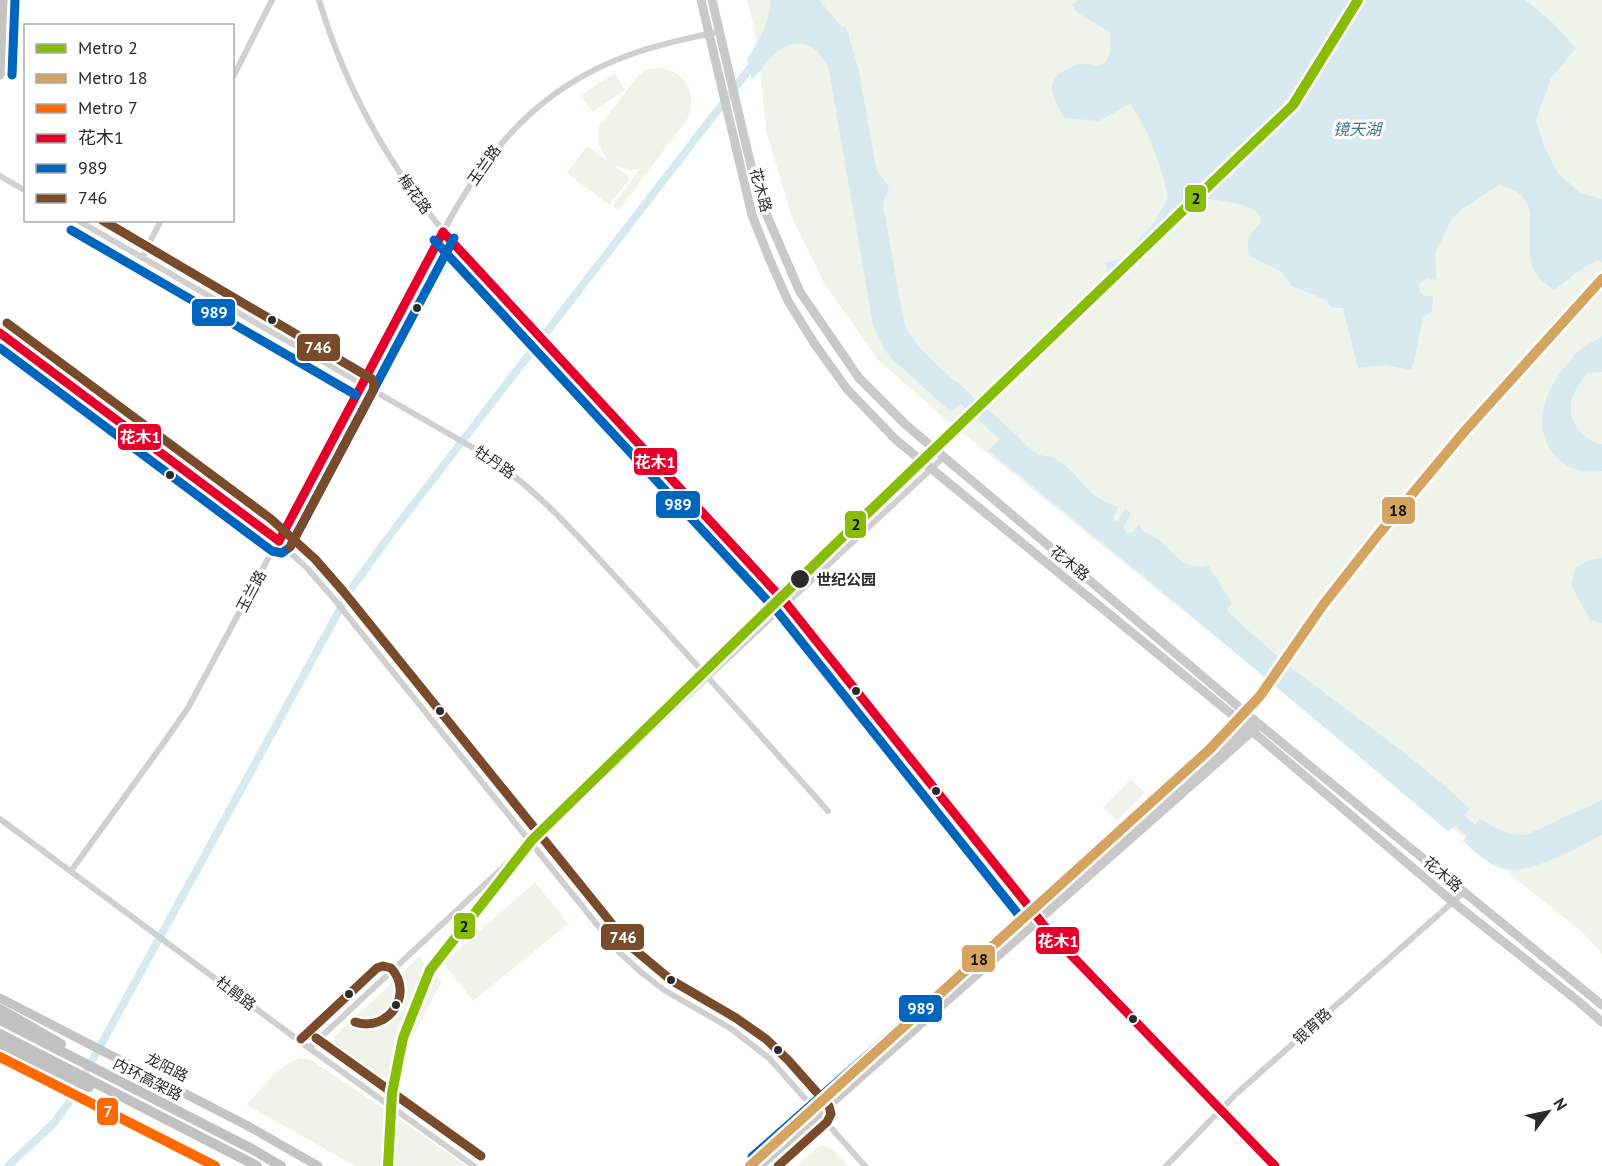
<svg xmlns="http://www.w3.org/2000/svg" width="1602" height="1166" viewBox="0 0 1602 1166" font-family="'PT Sans','Noto Sans SC',sans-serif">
  <rect width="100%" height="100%" fill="#fff"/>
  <g fill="#f0f3ea">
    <polygon points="747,0 1602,0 1602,954 1583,933 945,419 878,360 824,283 791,215 767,134 755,32"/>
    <path d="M 660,68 C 687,72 697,92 688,118 L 619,210 L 613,206 L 640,169 L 631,170 L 615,166 L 630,178 L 609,205 L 567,173 L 587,146 L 608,161 L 599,145 L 598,127 L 639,75 L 648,69 Z"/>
    <polygon points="615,73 625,90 592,112 581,95"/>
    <polygon points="1131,779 1145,793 1117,821 1103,807"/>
    <polygon points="535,882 568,924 473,1001 443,963"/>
    <polygon points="419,957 442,981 408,1046 395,1098 336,1051 334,1045 334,1037"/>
    <path d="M 299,1058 L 311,1060 L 395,1116 L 466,1166 L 355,1166 L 247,1105 C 263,1086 276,1068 299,1058 Z"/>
    <polygon points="823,1145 833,1149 848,1166 796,1166 819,1146"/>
  </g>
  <g fill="#d6eaf0">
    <path d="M 771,0 L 819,0 L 842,27 L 845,26 L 849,34 L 849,37 L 859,71 L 875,163 L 877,171 L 889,187 L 883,204 L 904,323 C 915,350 949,374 970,395 L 951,412 L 891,358 L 884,349 L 873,326 L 829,70 C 821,50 803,35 781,49 C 770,56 761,71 752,80 L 747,59 C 761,38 768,26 771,0 Z"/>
    <path d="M 1078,0 L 1525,0 L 1553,23 L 1576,48 L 1551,78 L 1536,120 L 1544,146 L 1557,172 L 1580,193 L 1602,199 L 1602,262 L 1597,260 L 1582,269 L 1554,290 C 1544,283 1533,275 1531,262 C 1524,228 1546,196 1499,185 L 1461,210 L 1451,220 L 1435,254 L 1437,280 L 1427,278 L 1419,284 L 1420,292 L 1425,296 L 1433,296 L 1432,311 L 1423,317 L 1415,358 L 1411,370 L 1386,365 L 1358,368 L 1343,308 L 1333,308 L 1326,300 L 1292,286 L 1281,271 L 1249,256 C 1243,227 1261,231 1261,219 C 1260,202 1202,198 1188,197 L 1182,216 L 1157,235 L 1138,246 L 1128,260 L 1121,282 L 1109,277 L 1105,263 L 1123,258 L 1155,221 L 1168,198 C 1161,166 1150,131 1130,104 L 1099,121 L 1064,118 C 1055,101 1042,83 1065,70 C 1069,68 1077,64 1082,64 C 1087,63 1091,66 1096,66 C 1113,64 1111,44 1110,32 L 1078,13 L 1072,5 Z"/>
    <path d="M 1602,336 L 1602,372 L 1587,373 C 1580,382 1573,392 1571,403 C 1568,422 1584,442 1602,444 L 1602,471 C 1555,478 1529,433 1549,392 C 1555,379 1568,361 1579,351 C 1585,345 1595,341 1602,336 Z"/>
    <path d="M 1008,432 L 1039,455 L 1052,457 L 1069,468 L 1090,492 L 1105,502 L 1119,507 L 1114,515 L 1113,520 L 1118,521 L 1125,509 L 1131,513 L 1123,528 L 1127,533 L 1133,532 L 1139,524 L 1144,532 C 1169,539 1177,574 1208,565 L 1232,603 L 1227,610 C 1301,685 1394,736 1470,809 L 1449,832 L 1152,583 L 988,450 Z"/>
    <polygon points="1602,558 1602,623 1590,620 1571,585 1576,567 1590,560"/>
    <path d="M 1602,800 L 1602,835 C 1578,847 1528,877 1501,868 C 1487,864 1474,851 1463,841 L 1480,818 C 1496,829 1507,835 1526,835 Z"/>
  </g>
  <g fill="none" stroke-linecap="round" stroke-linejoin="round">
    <polyline stroke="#d6eaf0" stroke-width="8" points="8,1166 54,1123 70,1101 351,589 393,531 754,63"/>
    <g stroke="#d6eaf0" stroke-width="14">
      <polyline points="952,387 1018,446"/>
      <polyline points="1447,810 1485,842"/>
    </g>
    <g stroke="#d0d0d0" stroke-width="6">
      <path d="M 319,0 C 347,93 394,176 458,248 L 651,454 L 786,603 L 935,791 L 1050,933 L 1275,1166"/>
      <polyline points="232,79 272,0"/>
      <polyline points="0,176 26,191"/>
      <path d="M 77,220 L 477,450 C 536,486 579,538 626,588 C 695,662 761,736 828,811"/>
      <polyline points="142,258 161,220"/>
      <polyline points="0,333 264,529 307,568 334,599 620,953 642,973 664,990 730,1028 769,1058 865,1166"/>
      <polyline points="0,819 309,1048 474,1166"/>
      <path d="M 71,871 L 165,741 L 188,708 L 456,208 C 500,134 552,81 635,53 C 663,43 692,38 720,31"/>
      <polyline points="309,1048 944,457"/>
      <polyline points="1166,1166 1236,1094 1463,893"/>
    </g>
    <g stroke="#c9c9c9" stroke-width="9">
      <polyline points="701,0 752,215 769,258 788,301 814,343 847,389 895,439 1246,726 1453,902 1578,1001 1602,1022"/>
      <polyline points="712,0 752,170 765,211 800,292 859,378 905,424 1260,725 1602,1005"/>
      <polyline points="747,1166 1249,723"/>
      <polyline points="760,1166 1256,728"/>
    </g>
    <g stroke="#c4c4c4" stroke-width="9">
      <polyline points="0,75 3,0"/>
      <polyline points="0,998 248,1126 318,1166"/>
      <polyline points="0,1058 211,1166"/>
    </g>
    <g stroke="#c1c1c1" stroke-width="10">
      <polyline points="0,1009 61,1044"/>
      <polyline points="0,1020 250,1148 281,1166"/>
      <polyline points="0,1034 257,1166"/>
      <polyline points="0,1044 89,1087"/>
    </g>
    <defs>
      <g id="bus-1">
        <polyline points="443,232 786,603 1050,933 1275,1166"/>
        <polyline points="0,333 279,541"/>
        <polyline points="279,541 443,232"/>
      </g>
      <g id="bus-2">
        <polyline points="12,75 15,0"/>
        <polyline points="71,230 356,395"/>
        <polyline points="434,240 777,611 1022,919 752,1157"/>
        <polyline points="0,348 272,551 282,553 290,547 454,238"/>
      </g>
      <g id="bus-3">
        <polyline points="102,220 372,379 374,384 373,391 290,547"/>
        <polyline points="7,323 271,519 315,559 343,591 629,945 671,980 736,1018 766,1039 788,1060 829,1106 831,1114 827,1122 778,1166"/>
        <polyline points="316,1038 481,1156"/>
        <path d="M 301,1039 L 377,968 L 383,966 L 391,968 C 415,994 388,1033 355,1022"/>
      </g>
    </defs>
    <use href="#bus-1" stroke="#fff" stroke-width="14"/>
    <use href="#bus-2" stroke="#fff" stroke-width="14"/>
    <use href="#bus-3" stroke="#fff" stroke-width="14"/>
    <use href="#bus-1" stroke="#e4002b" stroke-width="9"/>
    <use href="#bus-2" stroke="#0065bd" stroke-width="9"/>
    <use href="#bus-3" stroke="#7a4b2a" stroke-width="9"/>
    <defs>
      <polyline id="metro-1" points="388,1166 392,1093 403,1038 430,970 532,840 851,529 1293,105 1358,0"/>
      <polyline id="metro-2" points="750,1166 1209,750 1260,696 1323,605 1378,535 1464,432 1602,279"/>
      <polyline id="metro-3" points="0,1057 215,1166"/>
    </defs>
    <use href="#metro-1" stroke="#fff" stroke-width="15"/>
    <use href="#metro-2" stroke="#fff" stroke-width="15"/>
    <use href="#metro-3" stroke="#fff" stroke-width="15"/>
    <use href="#metro-1" stroke="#87bd06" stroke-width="10"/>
    <use href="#metro-2" stroke="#d6a461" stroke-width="10"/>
    <use href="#metro-3" stroke="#ff6900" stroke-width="10"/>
  </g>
  <g fill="#2b2b2b" stroke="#fff" stroke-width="2">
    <circle cx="417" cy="308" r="5"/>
    <circle cx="272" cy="320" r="5"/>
    <circle cx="170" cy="475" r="5"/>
    <circle cx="800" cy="579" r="10"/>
    <circle cx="856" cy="691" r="5"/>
    <circle cx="440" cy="711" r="5"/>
    <circle cx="936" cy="791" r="5"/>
    <circle cx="671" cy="980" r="5"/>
    <circle cx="349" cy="994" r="5"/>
    <circle cx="396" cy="1005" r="5"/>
    <circle cx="1133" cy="1019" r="5"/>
    <circle cx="778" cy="1050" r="5"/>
  </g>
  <g text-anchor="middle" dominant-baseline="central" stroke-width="6" stroke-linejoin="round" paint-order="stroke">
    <g font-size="15" fill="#2b2b2b" stroke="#fff">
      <text transform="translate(484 165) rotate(-55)">玉兰路</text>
      <text transform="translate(761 190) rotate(75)">花木路</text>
      <text transform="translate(415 194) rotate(54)">梅花路</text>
      <text transform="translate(495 462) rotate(34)">牡丹路</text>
      <text transform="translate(1070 563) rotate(39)">花木路</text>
      <text transform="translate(251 591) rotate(-62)">玉兰路</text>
      <text transform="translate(1443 874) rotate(40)">花木路</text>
      <text transform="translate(236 993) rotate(37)">杜鹃路</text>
      <text transform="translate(1312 1026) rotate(-42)">银宵路</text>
      <text transform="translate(167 1067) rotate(27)">龙阳路</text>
      <text transform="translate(148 1079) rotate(27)">内环高架路</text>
    </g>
    <g font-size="15" font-weight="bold" fill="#2b2b2b" stroke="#fff" text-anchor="start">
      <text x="816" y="579">世纪公园</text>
    </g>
    <g font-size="16" font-style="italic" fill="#3d788a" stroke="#fff">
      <text x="1357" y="129">镜天湖</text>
    </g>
  </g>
  <g stroke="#fff" stroke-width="2">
    <rect x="1184" y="184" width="23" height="29" rx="6" fill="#87bd06"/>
    <rect x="191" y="298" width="45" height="29" rx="6" fill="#0065bd"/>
    <rect x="296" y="333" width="45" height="29" rx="6" fill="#7a4b2a"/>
    <rect x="117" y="423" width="45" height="28" rx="6" fill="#e4002b"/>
    <rect x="633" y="447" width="45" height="29" rx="6" fill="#e4002b"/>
    <rect x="655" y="490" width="46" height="29" rx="6" fill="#0065bd"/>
    <rect x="1381" y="496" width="35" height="29" rx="6" fill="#d6a461"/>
    <rect x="844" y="510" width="23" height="29" rx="6" fill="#87bd06"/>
    <rect x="453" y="912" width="23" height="28" rx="6" fill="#87bd06"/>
    <rect x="600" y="923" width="45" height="28" rx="6" fill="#7a4b2a"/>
    <rect x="1035" y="926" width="45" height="29" rx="6" fill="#e4002b"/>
    <rect x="961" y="944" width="35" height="29" rx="6" fill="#d6a461"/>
    <rect x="898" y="994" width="45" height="29" rx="6" fill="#0065bd"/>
    <rect x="96" y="1097" width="23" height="29" rx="6" fill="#ff6900"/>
  </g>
  <g font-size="16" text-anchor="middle" font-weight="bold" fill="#fff">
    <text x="214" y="318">989</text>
    <text x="318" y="353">746</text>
    <text x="140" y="443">花木1</text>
    <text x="655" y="468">花木1</text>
    <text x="678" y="510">989</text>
    <text x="623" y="943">746</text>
    <text x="1058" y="947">花木1</text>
    <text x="921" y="1014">989</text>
    <text x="108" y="1117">7</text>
  </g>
  <g font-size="16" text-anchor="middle" font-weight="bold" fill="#111">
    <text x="1196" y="204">2</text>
    <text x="1398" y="516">18</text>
    <text x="856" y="530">2</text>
    <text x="464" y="932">2</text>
    <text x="979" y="965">18</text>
  </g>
  <rect x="24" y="24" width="210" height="198" fill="#ffffff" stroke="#aaaaaa" stroke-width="1.5"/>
  <rect x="36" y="44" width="30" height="9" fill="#87bd06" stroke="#aaaaaa" stroke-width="1.5"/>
  <text x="78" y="54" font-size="18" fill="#2b2b2b">Metro 2</text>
  <rect x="36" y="74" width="30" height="9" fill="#d6a461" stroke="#aaaaaa" stroke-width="1.5"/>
  <text x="78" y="84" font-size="18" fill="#2b2b2b">Metro 18</text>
  <rect x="36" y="104" width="30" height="9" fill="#ff6900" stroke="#aaaaaa" stroke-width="1.5"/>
  <text x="78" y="114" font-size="18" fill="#2b2b2b">Metro 7</text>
  <rect x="36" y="134" width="30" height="9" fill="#e4002b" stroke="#aaaaaa" stroke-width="1.5"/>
  <text x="78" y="144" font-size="18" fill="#2b2b2b">花木1</text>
  <rect x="36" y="164" width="30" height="9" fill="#0065bd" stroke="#aaaaaa" stroke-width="1.5"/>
  <text x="78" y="174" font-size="18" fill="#2b2b2b">989</text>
  <rect x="36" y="194" width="30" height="9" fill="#7a4b2a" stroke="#aaaaaa" stroke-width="1.5"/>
  <text x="78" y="204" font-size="18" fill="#2b2b2b">746</text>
  <g transform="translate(1548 1112) rotate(58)" stroke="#ffffff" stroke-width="4.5" paint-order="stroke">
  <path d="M0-4.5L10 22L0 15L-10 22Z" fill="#2b2b2b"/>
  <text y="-9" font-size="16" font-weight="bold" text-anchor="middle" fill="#2b2b2b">N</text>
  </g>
</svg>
